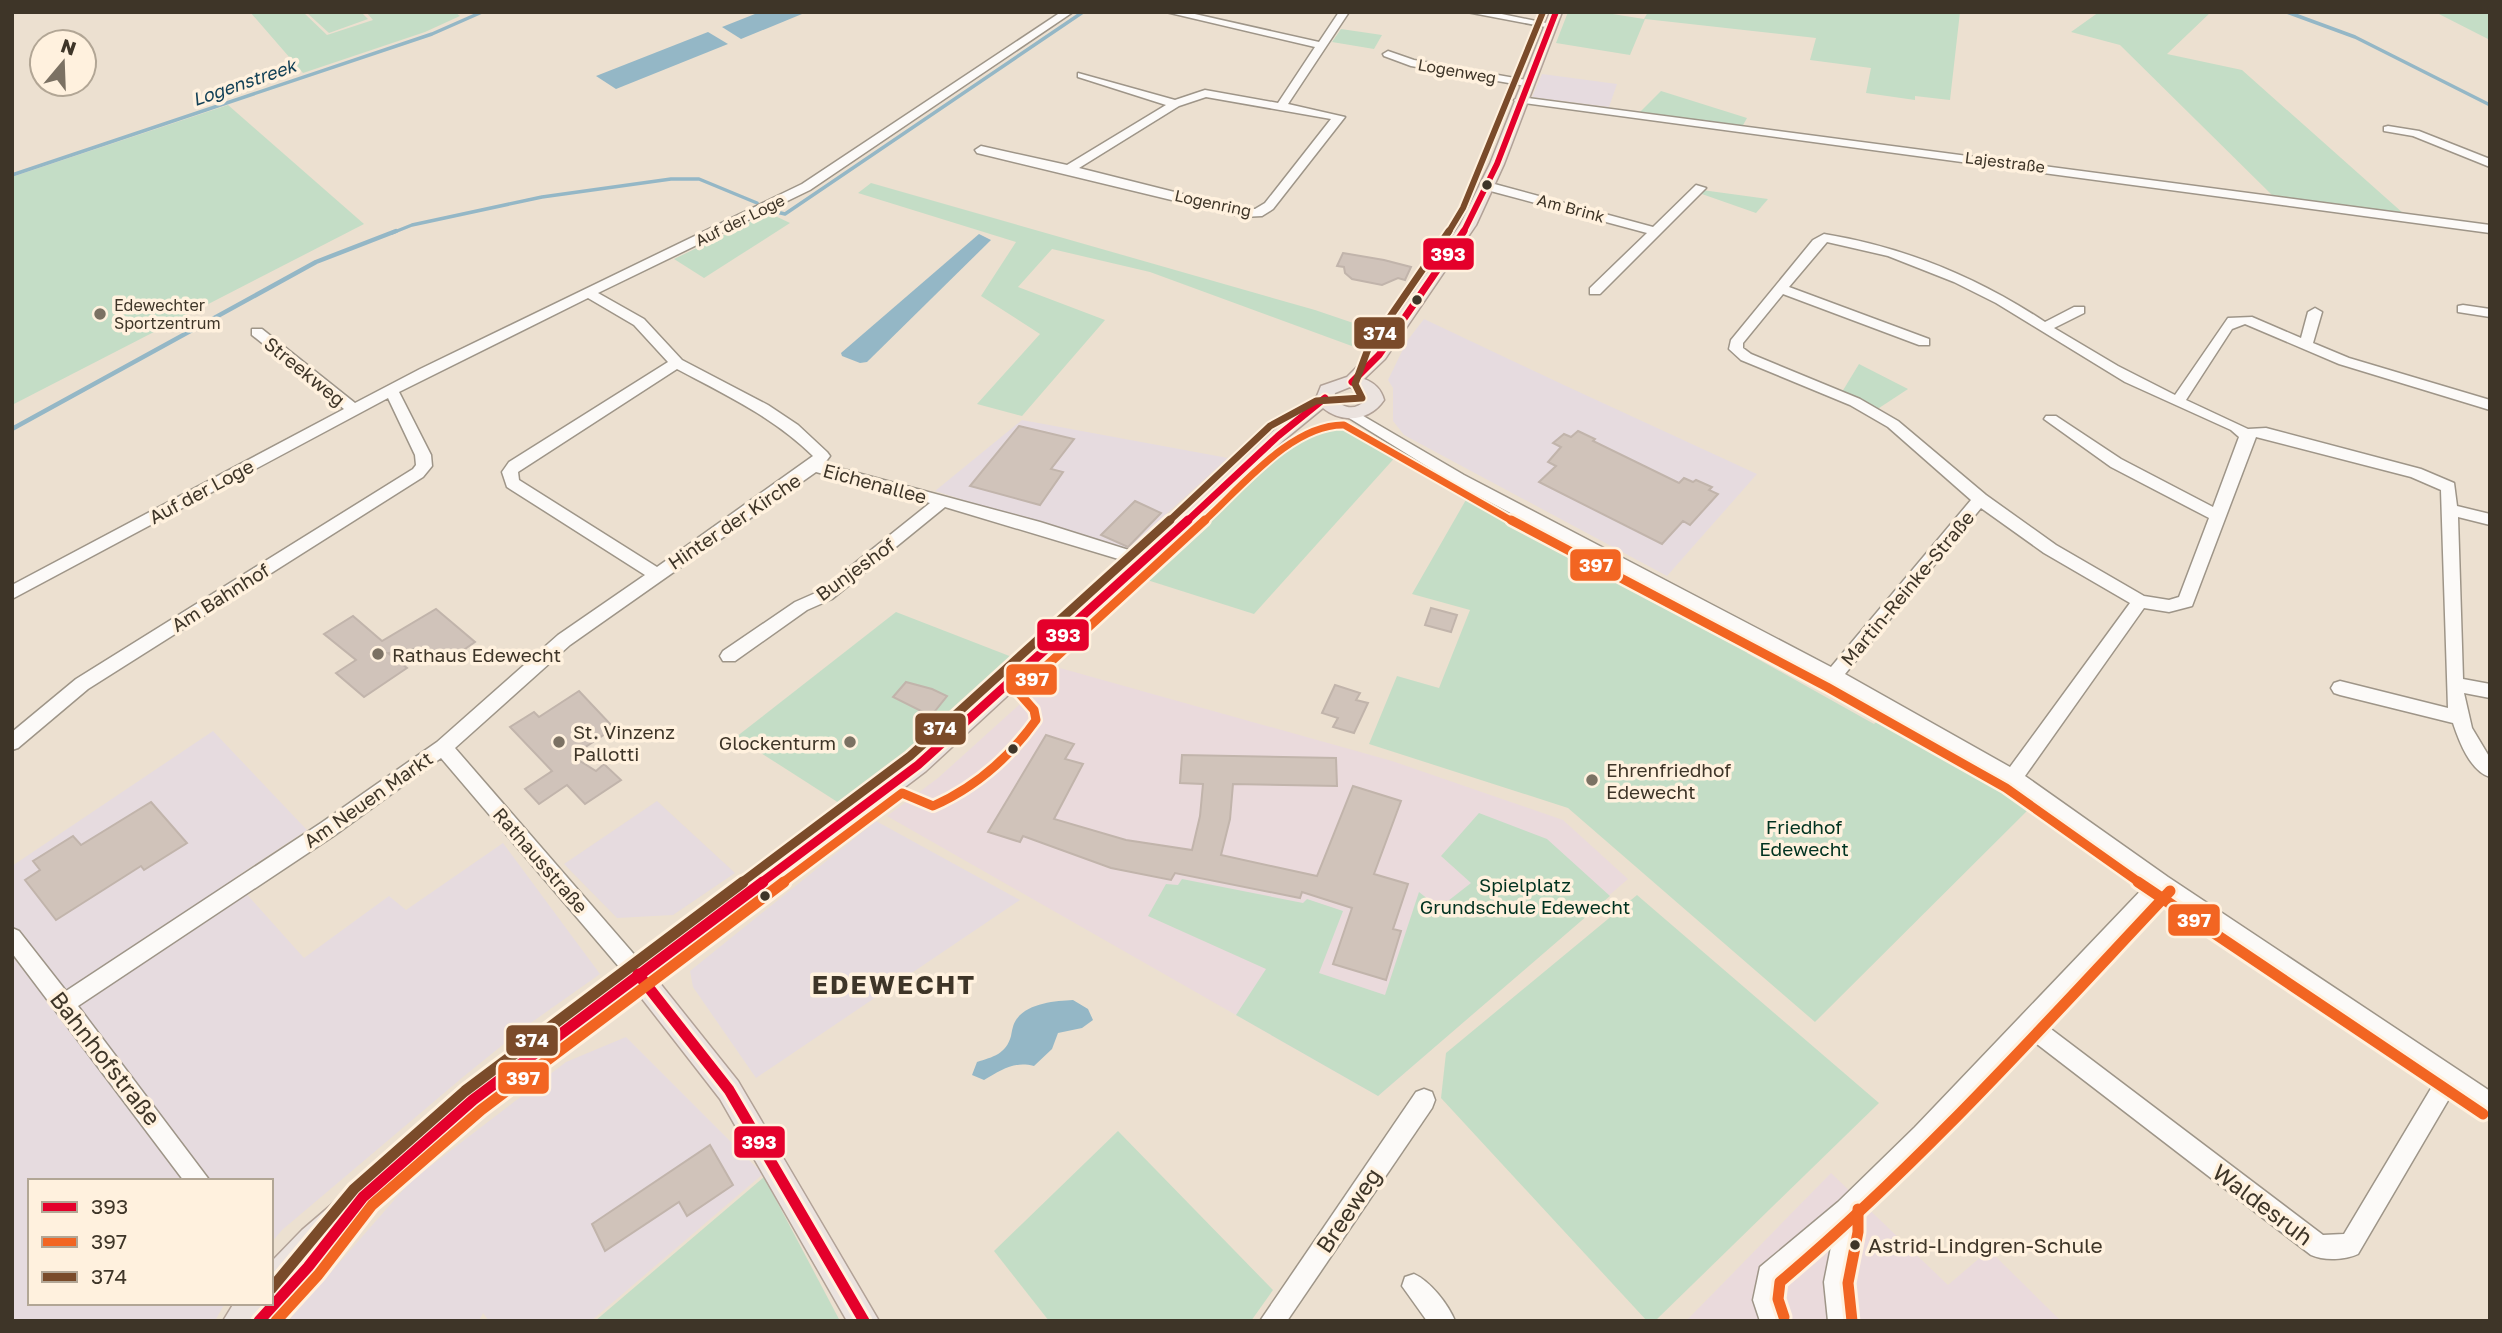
<svg xmlns="http://www.w3.org/2000/svg" width="2502" height="1333" viewBox="0 0 2502 1333" font-family="'Golos Text',sans-serif">
  <rect width="100%" height="100%" fill="#ece0d0"/>
  <g fill="#e6dbdf">
    <polygon points="1542,74 1617,84 1609,107 1532,97"/>
    <polygon points="1424,319 1566,386 1757,474 1667,576 1404,435 1393,421 1393,388 1388,380 1407,341"/>
    <polygon points="1022,420 1228,458 1126,551 935,491"/>
    <polygon points="213,731 307,830 233,879 304,958 389,896 406,910 503,843 600,974 525,1027 463,1077 282,1230 271,1243 271,1181 30,1181 30,1303 225,1303 215,1321 12,1321 12,866"/>
    <polygon points="657,801 735,873 673,915 617,918 564,864"/>
    <polygon points="876,821 1020,900 756,1078 693,987 690,971"/>
    <polygon points="626,1037 763,1174 591,1321 489,1321 483,1313 479,1321 288,1321 411,1181 566,1062"/>
  </g>
  <g fill="#eadadc">
    <polygon points="1060,668 1392,761 1563,820 1628,879 1378,1096 887,816 938,778"/>
    <polygon points="1831,1173 1948,1285 1989,1250 2061,1321 1686,1321"/>
  </g>
  <g fill="#c4ddc6">
    <polygon points="250,12 303,12 327,35 373,20 366,12 455,12 460,16 425,32 303,73"/>
    <polygon points="306,12 361,12 368,19 329,33"/>
    <polygon points="1568,12 1600,12 1644,19 1648,12 1960,12 1950,100 1915,96 1915,100 1866,93 1871,68 1810,60 1816,38 1645,19 1630,55 1556,43"/>
    <polygon points="2099,12 2211,12 2167,54 2242,70 2404,214 2272,195 2120,45 2071,32"/>
    <polygon points="2435,12 2490,12 2490,40"/>
    <polygon points="1341,29 1382,35 1374,49 1332,42"/>
    <polygon points="1661,91 1747,118 1742,127 1639,113"/>
    <polygon points="228,105 364,224 12,405 12,177"/>
    <polygon points="871,183 1315,310 1374,330 1360,349 1150,272 1052,249 1018,287 1105,320 1022,416 977,404 1040,334 981,296 1016,242 858,193"/>
    <polygon points="1702,190 1768,199 1756,213 1699,193"/>
    <polygon points="769,213 790,223 704,278 674,259"/>
    <polygon points="1859,364 1908,389 1876,410 1842,392"/>
    <polygon points="1332,422 1353,428 1399,453 1254,614 1144,579 1296,437 1312,427"/>
    <polygon points="1471,491 1757,643 1747,653 1874,724 1884,714 1987,771 2036,802 1815,1022 1568,808 1369,744 1397,676 1439,688 1470,610 1412,594"/>
    <polygon points="896,612 1012,657 947,724 839,803 736,737"/>
    <polygon points="1479,813 1547,839 1610,896 1378,1096 1236,1015 1266,969 1148,916 1166,884 1178,885 1182,879 1303,903 1307,899 1343,911 1319,973 1385,995 1419,892 1439,908 1471,883 1441,856"/>
    <polygon points="1637,895 1879,1103 1655,1321 1647,1321 1441,1098 1446,1053"/>
    <polygon points="1118,1131 1273,1290 1251,1321 1049,1321 994,1251"/>
    <polygon points="764,1177 840,1321 595,1321"/>
  </g>
  <g fill="#94b7c6">
    <polygon points="760,12 799,12 802,14 741,39 722,27"/>
    <polygon points="708,32 728,44 616,89 596,76"/>
    <polygon points="979,234 991,240 867,362 860,363 842,356 841,353"/>
    <path d="M 1073,1000 L 1088,1009 L 1093,1020 L 1082,1028 L 1058,1033 L 1052,1049 L 1034,1066 C 1013,1061 1002,1070 984,1080 L 972,1075 L 977,1062 C 993,1057 1006,1054 1011,1036 C 1012,1031 1013,1024 1016,1020 C 1027,1003 1055,1001 1073,1000 Z"/>
  </g>
  <g fill="none" stroke-linecap="round" stroke-linejoin="round">
    <g stroke="#94b7c6" stroke-width="3.5">
      <polyline points="2287,12 2355,37 2490,105"/>
      <polyline points="12,175 432,34 482,12"/>
      <polyline points="772,211 785,214 1083,12"/>
      <polyline points="392,233 412,225 542,197 671,179 699,179 757,203"/>
    </g>
    <polyline stroke="#94b7c6" stroke-width="4.5" points="12,429 316,262 396,231"/>
  </g>
  <g fill="#d0c3ba" stroke="#c1b4ab" stroke-width="2">
    <polygon points="1343,253 1384,260 1411,267 1405,280 1398,278 1382,285 1352,279 1345,273 1344,267 1337,266"/>
    <polygon points="1019,426 1074,439 1051,469 1063,472 1040,505 970,486"/>
    <polygon points="1578,431 1595,439 1593,441 1679,483 1684,478 1693,482 1696,480 1712,487 1709,490 1718,494 1690,525 1683,521 1662,544 1539,482 1556,466 1548,462 1561,447 1553,443 1564,434 1571,437"/>
    <polygon points="1135,501 1161,513 1128,547 1101,535"/>
    <polygon points="1431,608 1457,615 1451,632 1425,625"/>
    <polygon points="436,609 475,642 445,663 425,647 388,653 407,668 364,697 336,673 356,660 324,634 353,616 382,641"/>
    <polygon points="906,682 932,689 947,696 931,716 893,697"/>
    <polygon points="1335,685 1360,693 1356,700 1368,703 1354,733 1333,727 1338,718 1322,713"/>
    <polygon points="579,691 614,728 572,756 596,771 604,764 621,780 585,804 567,785 539,804 525,789 552,771 510,727 534,712 539,717"/>
    <polygon points="1046,735 1074,744 1065,759 1083,764 1054,819 1126,840 1192,850 1200,816 1203,784 1180,783 1182,755 1336,758 1337,786 1233,784 1230,819 1221,855 1317,876 1353,786 1401,801 1374,874 1408,884 1393,929 1401,931 1386,980 1333,964 1352,908 1302,892 1300,898 1175,873 1171,880 1111,868 1023,836 1020,842 988,832"/>
    <polygon points="151,802 187,843 144,870 141,866 56,920 25,880 40,870 33,861 73,836 81,845"/>
    <polygon points="710,1145 733,1185 687,1216 679,1202 605,1251 592,1224"/>
  </g>
  <g fill="none" stroke-linecap="round" stroke-linejoin="round">
    <defs>
      <g id="minor">
        <path d="M 1061,12 L 1073,12 L 810,190 L 598,293 L 644,319 L 682,360 L 768,405 L 798,425 L 827,452 L 830,456 L 824,464 L 1040,522 L 1151,557 L 1153,561 L 1151,565 L 1145,567 L 945,507 L 832,599 L 807,610 L 735,661 L 723,661 L 720,656 L 723,651 L 795,602 L 820,591 L 930,503 L 816,472 L 570,645 L 455,748 L 645,967 L 648,974 L 645,981 L 638,983 L 631,981 L 441,758 L 335,835 L 78,1006 L 210,1181 L 184,1181 L 12,953 L 12,928 L 19,931 L 66,991 L 321,823 L 437,742 L 558,635 L 645,575 L 507,487 L 502,472 L 509,462 L 668,362 L 634,325 L 588,298 L 399,392 L 431,455 L 432,466 L 423,477 L 88,689 L 18,748 L 12,750 L 12,732 L 76,679 L 413,469 L 416,465 L 415,455 L 388,398 L 12,599 L 12,585 L 344,409 L 252,335 L 252,329 L 262,329 L 355,403 L 420,369 L 802,184 ZM 677,369 C 726,395 773,417 813,456 L 657,567 L 519,480 L 518,472 Z"/>
        <path d="M 1166,12 L 1186,12 L 1319,42 L 1339,12 L 1349,12 L 1288,104 L 1345,117 L 1273,209 L 1262,216 L 1242,217 L 977,153 L 975,150 L 981,146 L 1067,165 L 1166,105 L 1078,77 L 1078,73 L 1175,100 L 1205,90 L 1278,103 L 1315,47 ZM 1206,97 L 1331,119 L 1265,203 L 1255,209 L 1242,209 L 1079,168 L 1179,106 Z"/>
        <polygon points="1467,12 1492,12 1556,25 1551,28"/>
        <polygon points="1388,51 1414,60 1526,80 1532,83 1526,86 1411,66 1384,56 1383,54"/>
        <polygon points="1520,97 2490,225 2490,233 1516,102 1514,100"/>
        <polygon points="2388,126 2419,131 2490,159 2490,167 2413,136 2384,131 2384,127"/>
        <polygon points="1487,182 1653,227 1696,185 1706,188 1600,294 1590,294 1590,288 1647,233 1483,189 1483,183"/>
        <path d="M 1824,234 C 1904,247 1977,277 2045,322 L 2074,307 L 2084,307 L 2084,313 L 2054,328 L 2118,366 L 2175,395 L 2228,318 L 2252,317 L 2301,338 L 2308,312 L 2315,308 L 2322,312 L 2313,343 L 2349,358 L 2490,400 L 2490,410 L 2339,364 L 2245,324 L 2232,329 L 2186,400 L 2248,429 L 2266,428 L 2421,469 L 2454,483 L 2457,506 L 2490,514 L 2490,525 L 2458,517 L 2463,679 L 2490,684 L 2490,698 L 2464,693 L 2472,728 L 2490,758 L 2490,777 C 2470,771 2459,741 2453,723 L 2340,695 L 2334,693 L 2331,688 L 2334,683 L 2340,681 L 2448,708 L 2441,490 L 2411,477 L 2256,437 L 2192,606 L 2169,612 L 2144,608 L 2025,776 L 2168,877 L 2490,1091 L 2490,1115 L 2453,1092 L 2358,1254 C 2345,1260 2324,1261 2311,1255 L 2029,1038 L 1931,1143 L 1858,1215 L 1848,1282 L 1852,1321 L 1828,1321 L 1824,1282 L 1833,1237 L 1780,1282 L 1777,1300 L 1784,1321 L 1760,1321 L 1753,1300 L 1760,1267 L 1838,1202 L 1915,1127 L 2147,884 L 2006,783 L 1827,681 L 1454,483 L 1341,413 L 1343,410 L 1353,410 L 1464,475 L 1831,667 L 1971,500 L 1888,427 L 1850,405 L 1741,360 L 1729,349 L 1731,340 L 1813,240 ZM 1827,242 L 1888,256 L 1954,282 L 1996,303 L 2125,382 L 2231,430 L 2239,437 L 2213,507 L 2121,459 L 2056,416 L 2046,416 L 2044,419 L 2111,467 L 2209,518 L 2179,597 L 2169,600 L 2144,596 L 2056,545 L 1986,495 L 1898,421 L 1860,399 L 1751,354 L 1743,348 L 1743,343 L 1783,294 L 1919,345 L 1929,345 L 1929,339 L 1789,287 ZM 1981,508 L 2044,553 L 2130,603 L 2010,767 L 1845,674 ZM 2163,895 L 2436,1080 L 2344,1234 L 2323,1235 L 2043,1023 Z"/>
        <polygon points="2463,305 2490,309 2490,317 2458,312 2458,306"/>
        <polygon points="1424,1089 1432,1092 1435,1100 1432,1108 1287,1321 1260,1321 1416,1092"/>
        <path d="M 1414,1274 C 1430,1281 1448,1304 1455,1321 L 1427,1321 L 1402,1286 L 1405,1277 Z"/>
      </g>
      <path id="major" d="M 1550,12 L 1562,12 L 1504,164 L 1476,225 L 1385,359 L 1364,379 C 1375,383 1381,389 1384,400 C 1370,421 1343,424 1323,408 L 1284,440 L 926,771 L 655,977 L 738,1081 L 879,1321 L 847,1321 L 720,1099 L 636,991 L 495,1098 L 346,1229 L 348,1235 L 344,1245 L 279,1321 L 223,1321 L 234,1303 L 271,1303 L 271,1262 L 302,1230 L 477,1080 L 910,759 L 1116,576 L 1272,432 L 1317,396 L 1321,386 L 1347,377 L 1373,351 L 1460,225 L 1490,164 ZM 1350,387 L 1365,395 L 1366,400 C 1355,411 1344,409 1334,398 L 1335,393 Z"/>
    </defs>
    <use href="#minor" stroke="#9e9588" stroke-width="3"/>
    <use href="#major" stroke="#b2a297" stroke-width="3"/>
    <use href="#minor" fill="#fcfaf8" fill-rule="evenodd"/>
    <use href="#major" fill="#ebe3df" fill-rule="evenodd"/>
    <defs>
      <polyline id="bus-1-far3" points="1463,233 1497,164 1556,12"/>
      <g id="bus-1-far2">
        <polyline points="1352,382 1379,355 1464,231"/>
        <polyline points="1186,522 1278,436 1325,398"/>
      </g>
      <polyline id="bus-1-far1" points="761,883 918,765 1188,520"/>
      <g id="bus-1">
        <polyline points="638,974 729,1090 864,1321"/>
        <polyline points="259,1321 308,1267 363,1197 473,1100 763,882"/>
      </g>
      <path id="bus-2-far2" d="M 1203,522 C 1240,489 1291,424 1344,425 L 1514,522"/>
      <g id="bus-2-far1">
        <polyline points="1511,520 1827,687 2006,788 2140,883"/>
        <path d="M 782,883 L 902,793 L 933,806 C 976,787 1009,758 1036,720 L 1034,710 L 1018,692 L 1205,520"/>
      </g>
      <g id="bus-2">
        <polyline points="2138,882 2483,1114"/>
        <path d="M 1784,1317 L 1778,1299 L 1780,1282 C 1921,1163 2044,1025 2170,891"/>
        <polyline points="276,1321 318,1275 372,1205 481,1110 784,882"/>
        <polyline points="1852,1321 1848,1283 1858,1232 1858,1209"/>
      </g>
      <polyline id="bus-3-far3" points="1448,233 1463,208 1543,12"/>
      <polyline id="bus-3-far2" points="1168,522 1270,426 1316,401 1362,398 1355,384 1368,349 1449,231"/>
      <polyline id="bus-3-far1" points="741,883 910,756 1170,520"/>
      <polyline id="bus-3" points="271,1289 354,1189 465,1091 743,882"/>
    </defs>
    <use href="#bus-1-far3" stroke="#fff1de" stroke-width="10"/>
    <use href="#bus-1-far2" stroke="#fff1de" stroke-width="11"/>
    <use href="#bus-1-far1" stroke="#fff1de" stroke-width="14"/>
    <use href="#bus-1" stroke="#fff1de" stroke-width="17"/>
    <use href="#bus-2-far2" stroke="#fff1de" stroke-width="11"/>
    <use href="#bus-2-far1" stroke="#fff1de" stroke-width="14"/>
    <use href="#bus-2" stroke="#fff1de" stroke-width="17"/>
    <use href="#bus-3-far3" stroke="#fff1de" stroke-width="10"/>
    <use href="#bus-3-far2" stroke="#fff1de" stroke-width="11"/>
    <use href="#bus-3-far1" stroke="#fff1de" stroke-width="14"/>
    <use href="#bus-3" stroke="#fff1de" stroke-width="17"/>
    <use href="#bus-1-far3" stroke="#e4002b" stroke-width="6"/>
    <use href="#bus-1-far2" stroke="#e4002b" stroke-width="7"/>
    <use href="#bus-1-far1" stroke="#e4002b" stroke-width="9"/>
    <use href="#bus-1" stroke="#e4002b" stroke-width="11"/>
    <use href="#bus-2-far2" stroke="#f26522" stroke-width="7"/>
    <use href="#bus-2-far1" stroke="#f26522" stroke-width="9"/>
    <use href="#bus-2" stroke="#f26522" stroke-width="11"/>
    <use href="#bus-3-far3" stroke="#7a4b2a" stroke-width="6"/>
    <use href="#bus-3-far2" stroke="#7a4b2a" stroke-width="7"/>
    <use href="#bus-3-far1" stroke="#7a4b2a" stroke-width="9"/>
    <use href="#bus-3" stroke="#7a4b2a" stroke-width="11"/>
  </g>
  <g fill="#3e3528" stroke="#fff1de" stroke-width="2.5">
    <circle cx="1487" cy="185" r="6"/>
    <circle cx="1417" cy="300" r="6"/>
    <circle cx="1013" cy="749" r="6"/>
    <circle cx="765" cy="896" r="6"/>
    <circle cx="1855" cy="1245" r="6"/>
  </g>
  <g fill="#7b7163" stroke="#fff1de" stroke-width="2.5">
    <circle cx="100" cy="314" r="7"/>
    <circle cx="378" cy="654" r="7"/>
    <circle cx="559" cy="742" r="7"/>
    <circle cx="850" cy="742" r="7"/>
    <circle cx="1592" cy="780" r="7"/>
  </g>
  <g text-anchor="middle" dominant-baseline="central" stroke-width="7" stroke-linejoin="round" paint-order="stroke">
    <g font-size="16" fill="#3e3528" stroke="#fff1de">
      <text transform="translate(1457 71) rotate(10)">Logenweg</text>
      <text transform="translate(2005 162) rotate(7)">Lajestraße</text>
      <text transform="translate(1213 203) rotate(12)">Logenring</text>
      <text transform="translate(1571 208) rotate(15)">Am Brink</text>
      <text transform="translate(740 220) rotate(-26)">Auf der Loge</text>
    </g>
    <g font-size="16" fill="#3e3528" stroke="#fff1de" text-anchor="start">
      <text x="114" y="305">Edewechter<tspan x="114" dy="18">Sportzentrum</tspan></text>
    </g>
    <g font-size="18" font-style="italic" fill="#134157" stroke="#fff1de">
      <text transform="translate(244 82) rotate(-19)">Logenstreek</text>
    </g>
    <g font-size="19" fill="#3e3528" stroke="#fff1de">
      <text transform="translate(305 371) rotate(39)">Streekweg</text>
      <text transform="translate(875 483) rotate(15)">Eichenallee</text>
      <text transform="translate(201 491) rotate(-28)">Auf der Loge</text>
      <text transform="translate(734 521) rotate(-34)">Hinter der Kirche</text>
      <text transform="translate(855 569) rotate(-36)">Bunjeshof</text>
      <text transform="translate(1907 588) rotate(-50)">Martin-Reinke-Straße</text>
      <text transform="translate(220 597) rotate(-32)">Am Bahnhof</text>
      <text transform="translate(368 799) rotate(-35)">Am Neuen Markt</text>
      <text transform="translate(541 860) rotate(49)">Rathausstraße</text>
    </g>
    <g font-size="19" fill="#3e3528" stroke="#fff1de" text-anchor="start">
      <text x="392" y="654">Rathaus Edewecht</text>
      <text x="573" y="731">St. Vinzenz<tspan x="573" dy="22">Pallotti</tspan></text>
      <text x="836" y="742" text-anchor="end">Glockenturm</text>
      <text x="1606" y="769">Ehrenfriedhof<tspan x="1606" dy="22">Edewecht</tspan></text>
    </g>
    <g font-size="19" fill="#003220" stroke="#fff1de">
      <text x="1804" y="826">Friedhof<tspan x="1804" dy="22">Edewecht</tspan></text>
      <text x="1525" y="884">Spielplatz<tspan x="1525" dy="22">Grundschule Edewecht</tspan></text>
    </g>
    <g font-size="21" fill="#3e3528" stroke="#fff1de" text-anchor="start">
      <text x="1868" y="1245">Astrid-Lindgren-Schule</text>
    </g>
    <g font-size="23" fill="#3e3528" stroke="#fff1de">
      <text transform="translate(106 1058) rotate(52)">Bahnhofstraße</text>
      <text transform="translate(2263 1204) rotate(37)">Waldesruh</text>
      <text transform="translate(1348 1210) rotate(-56)">Breeweg</text>
    </g>
    <g font-size="26" font-weight="bold" letter-spacing="2" fill="#3e3528" stroke="#fff1de">
      <text x="894" y="984">EDEWECHT</text>
    </g>
  </g>
  <g stroke="#fff1de" stroke-width="2.5">
    <rect x="1422" y="237" width="53" height="34" rx="7" fill="#e4002b"/>
    <rect x="1353" y="316" width="53" height="34" rx="7" fill="#7a4b2a"/>
    <rect x="1569" y="548" width="53" height="34" rx="7" fill="#f26522"/>
    <rect x="1036" y="618" width="54" height="34" rx="7" fill="#e4002b"/>
    <rect x="1005" y="663" width="53" height="33" rx="7" fill="#f26522"/>
    <rect x="914" y="712" width="53" height="34" rx="7" fill="#7a4b2a"/>
    <rect x="2167" y="903" width="54" height="34" rx="7" fill="#f26522"/>
    <rect x="505" y="1024" width="54" height="33" rx="7" fill="#7a4b2a"/>
    <rect x="497" y="1061" width="53" height="34" rx="7" fill="#f26522"/>
    <rect x="733" y="1125" width="53" height="34" rx="7" fill="#e4002b"/>
  </g>
  <g font-size="19" text-anchor="middle" font-weight="bold" fill="#fff">
    <text x="1448" y="261">393</text>
    <text x="1380" y="340">374</text>
    <text x="1596" y="572">397</text>
    <text x="1063" y="642">393</text>
    <text x="1032" y="686">397</text>
    <text x="940" y="735">374</text>
    <text x="2194" y="927">397</text>
    <text x="532" y="1047">374</text>
    <text x="523" y="1085">397</text>
    <text x="759" y="1149">393</text>
  </g>
  <rect width="2502" height="1333" fill="none" stroke="#3e3528" stroke-width="28"/>
  <rect x="28" y="1179" width="245" height="126" fill="#fff1de" stroke="#b2a695" stroke-width="2"/>
  <rect x="42" y="1202" width="35" height="10" fill="#e4002b" stroke="#b2a695" stroke-width="2"/>
  <text x="91" y="1214" font-size="21" fill="#3e3528">393</text>
  <rect x="42" y="1237" width="35" height="10" fill="#f26522" stroke="#b2a695" stroke-width="2"/>
  <text x="91" y="1249" font-size="21" fill="#3e3528">397</text>
  <rect x="42" y="1272" width="35" height="10" fill="#7a4b2a" stroke="#b2a695" stroke-width="2"/>
  <text x="91" y="1284" font-size="21" fill="#3e3528">374</text>
  <g transform="translate(63 63) rotate(19)"><circle r="33" fill="#fff1de" stroke="#b2a695" stroke-width="2"/>
  <path d="M0-5L12 26L0 18L-12 26Z" fill="#7b7163"/>
  <text y="-10" font-size="19" font-weight="bold" text-anchor="middle" fill="#3e3528">N</text>
  </g>
</svg>
